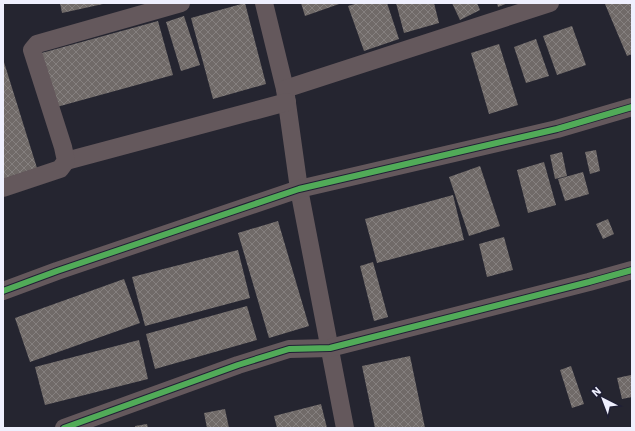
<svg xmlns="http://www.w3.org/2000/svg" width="635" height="431" viewBox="0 0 635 431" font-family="'IBM Plex Sans',sans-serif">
  <defs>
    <pattern id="building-cross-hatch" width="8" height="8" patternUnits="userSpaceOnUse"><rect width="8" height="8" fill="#706a68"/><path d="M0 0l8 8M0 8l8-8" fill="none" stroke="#85807f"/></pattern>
  </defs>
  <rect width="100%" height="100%" fill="#252530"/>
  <g fill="url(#building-cross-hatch)">
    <polygon points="60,3 103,3 103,4 62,13"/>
    <polygon points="245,3 266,84 213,99 191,18"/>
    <polygon points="301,3 342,3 305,16"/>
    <polygon points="358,3 387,3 399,39 364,51 348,6"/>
    <polygon points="396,3 434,3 439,23 404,33"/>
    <polygon points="452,3 477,3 480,10 460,20"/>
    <polygon points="497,3 508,3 498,7"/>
    <polygon points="607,3 632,3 632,54 627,56 605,4"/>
    <polygon points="184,16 200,65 181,71 166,22"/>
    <polygon points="158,21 173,75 53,108 38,54"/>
    <polygon points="572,26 586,65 557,75 543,36"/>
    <polygon points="536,39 549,76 526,83 514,47"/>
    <polygon points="499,44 518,105 489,114 471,53"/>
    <polygon points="3,59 37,168 3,179"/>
    <polygon points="596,150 600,171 590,174 585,152"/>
    <polygon points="562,152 567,176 555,179 550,155"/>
    <polygon points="544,162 556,205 528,213 517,170"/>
    <polygon points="480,166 500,226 469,236 449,177"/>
    <polygon points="583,172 589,194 565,201 558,179"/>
    <polygon points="453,195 464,240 377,263 365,219"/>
    <polygon points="608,219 614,234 603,239 596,224"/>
    <polygon points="278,221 309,326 269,338 238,233"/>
    <polygon points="504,237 513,270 487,277 479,244"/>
    <polygon points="238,250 250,298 145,326 132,277"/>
    <polygon points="373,262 388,317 374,321 360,266"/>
    <polygon points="124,279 140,323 30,362 15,318"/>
    <polygon points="247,306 257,340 155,369 146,334"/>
    <polygon points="139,340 148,379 45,405 35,367"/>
    <polygon points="410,356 425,428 375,428 362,366"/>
    <polygon points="571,366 584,404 572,408 560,370"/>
    <polygon points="631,375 632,381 632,397 622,399 617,378"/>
    <polygon points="321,404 327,428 277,428 274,416"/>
    <polygon points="225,409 229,428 207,428 204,413"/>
    <polygon points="147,424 148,428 135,428 135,426"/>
  </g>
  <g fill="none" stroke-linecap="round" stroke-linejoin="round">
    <g stroke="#64585c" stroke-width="18">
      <polyline points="264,3 285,89 299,189 345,428"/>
      <polyline points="285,89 550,3"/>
      <polyline points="66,161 287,102"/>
      <polyline points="3,188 60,169 66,161 63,147 32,50 37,44 181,3"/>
      <polyline points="3,291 57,271 299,189 557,129 632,107"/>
      <polyline points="64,428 238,365 289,349 330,348 589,282 632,270"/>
    </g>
    <defs>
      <g id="cycleway">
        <polyline points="3,291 57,271 299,189 557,129 632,107"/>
        <polyline points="64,428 238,365 289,349 330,348 589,282 632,270"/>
      </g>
    </defs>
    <use href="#cycleway" stroke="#202035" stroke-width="8"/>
    <use href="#cycleway" stroke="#51ab58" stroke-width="6"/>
  </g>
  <rect width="635" height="431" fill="none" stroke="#eff0fe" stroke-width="8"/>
  <g transform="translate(603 399) rotate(318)" stroke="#202035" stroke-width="3" paint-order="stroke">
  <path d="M0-3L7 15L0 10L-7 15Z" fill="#eff0fe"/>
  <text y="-6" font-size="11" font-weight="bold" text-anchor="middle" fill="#eff0fe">N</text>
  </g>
</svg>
